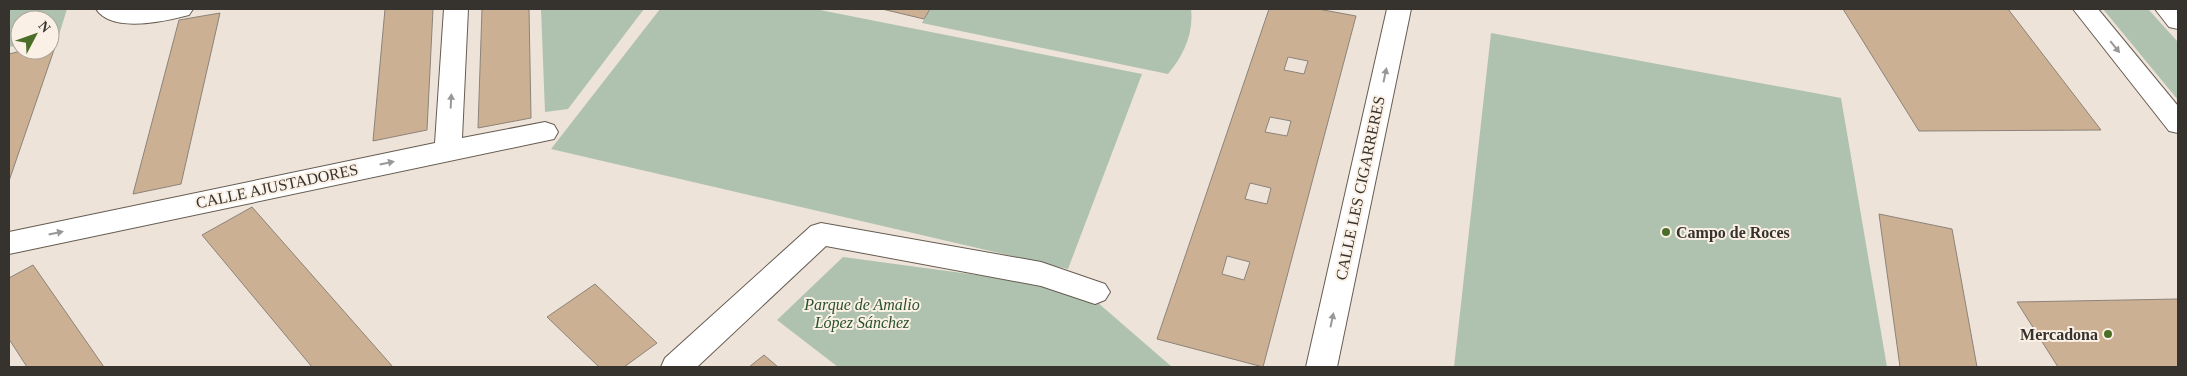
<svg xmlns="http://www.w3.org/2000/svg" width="2187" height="376" viewBox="0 0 2187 376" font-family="Georgia,serif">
  <rect width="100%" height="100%" fill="#eee3d8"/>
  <g fill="#afc2af">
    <polygon points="9,9 67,9 58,38 50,39 50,20 20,20 20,45 9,47"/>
    <polygon points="541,9 644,9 568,109 545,112"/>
    <polygon points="660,9 815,9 1142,74 1068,269 551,149"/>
    <path d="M 930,9 L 1191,9 C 1194,34 1183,56 1168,74 L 922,23 Z"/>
    <polygon points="2103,9 2148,9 2178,42 2178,100"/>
    <polygon points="1491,33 1841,98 1887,367 1454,367"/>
    <polygon points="843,257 1051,285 1097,302 1172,367 838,367 777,320"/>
  </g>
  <g fill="#cbb094" stroke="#8d8379" fill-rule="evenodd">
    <polygon points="385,9 433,9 427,130 373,141"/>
    <polygon points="482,9 529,9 531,118 478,128"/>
    <polygon points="882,9 930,9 924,19"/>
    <path d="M 1269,9 L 1318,9 L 1356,16 L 1263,367 L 1157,339 ZM 1288,57 L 1308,61 L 1304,74 L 1284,70 ZM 1270,117 L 1291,121 L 1287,136 L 1265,132 ZM 1250,183 L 1271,188 L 1267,204 L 1245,199 ZM 1227,256 L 1250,262 L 1244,280 L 1222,274 Z"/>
    <polygon points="1843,9 2008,9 2101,130 1919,131"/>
    <polygon points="220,13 181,184 133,194 179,20"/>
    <polygon points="56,44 9,181 9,54 25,50 50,50 50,45"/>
    <polygon points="252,207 393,367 312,367 202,235"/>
    <polygon points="1879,214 1952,229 1977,367 1900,367"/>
    <polygon points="33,265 104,367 27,367 9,339 9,278"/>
    <polygon points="595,284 657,343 624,367 599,367 547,317"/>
    <polygon points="2178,299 2178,367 2058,367 2017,302"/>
    <polygon points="764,355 778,367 749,367"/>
  </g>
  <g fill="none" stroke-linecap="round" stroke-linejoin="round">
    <defs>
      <g id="minor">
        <path d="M 96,9 L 193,9 L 189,15 C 166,21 112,34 96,9 Z"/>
        <polygon points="444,9 468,9 462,138 545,122 554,125 558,132 554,139 9,254 9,232 435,143"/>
        <polygon points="1387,9 1411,9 1337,367 1306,367"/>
        <polygon points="2073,9 2098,9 2178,106 2178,133 2169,131"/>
        <polygon points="2155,9 2178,9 2178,29 2169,27"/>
        <polygon points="821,223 1041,262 1105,284 1110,292 1105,300 1095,304 1041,286 826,246 697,367 661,367 665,358 811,226"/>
      </g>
    </defs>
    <use href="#minor" stroke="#655c52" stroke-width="2"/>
    <use href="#minor" fill="#fff" fill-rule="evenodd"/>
  </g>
  <defs><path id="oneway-solid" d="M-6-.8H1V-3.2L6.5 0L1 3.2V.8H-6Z" transform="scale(1.25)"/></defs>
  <g fill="#9a9896">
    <use href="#oneway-solid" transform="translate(2115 47) rotate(51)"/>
    <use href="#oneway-solid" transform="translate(1385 75) rotate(-78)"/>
    <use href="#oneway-solid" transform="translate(451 101) rotate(-87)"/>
    <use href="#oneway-solid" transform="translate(387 163) rotate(-12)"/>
    <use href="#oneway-solid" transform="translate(56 233) rotate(-12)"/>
    <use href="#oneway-solid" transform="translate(1332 320) rotate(-78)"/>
  </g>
  <g fill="#4a6e27" stroke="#fbf0e5" stroke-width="2">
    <circle cx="1666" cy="232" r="5"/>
    <circle cx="2108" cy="334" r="5"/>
  </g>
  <g text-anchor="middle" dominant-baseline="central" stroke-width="4" stroke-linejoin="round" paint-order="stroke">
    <g font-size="16" fill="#36322e" stroke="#fbf0e5">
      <text transform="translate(277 186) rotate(-12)">CALLE AJUSTADORES</text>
      <text transform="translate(1360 188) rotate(-78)">CALLE LES CIGARRERES</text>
    </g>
    <g font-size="16" font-weight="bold" fill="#36322e" stroke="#fbf0e5" text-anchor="start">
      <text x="1676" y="232">Campo de Roces</text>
      <text x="2098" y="334" text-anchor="end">Mercadona</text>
    </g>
    <g font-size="16" font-style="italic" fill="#28522c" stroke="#fbf0e5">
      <text x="862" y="304">Parque de Amalio<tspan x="862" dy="18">López Sánchez</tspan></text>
    </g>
  </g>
  <rect width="2187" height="376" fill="none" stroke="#36322e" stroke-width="20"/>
  <g transform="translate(35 35) rotate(49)"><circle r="24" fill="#fbf0e5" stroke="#aca49c"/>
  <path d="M0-4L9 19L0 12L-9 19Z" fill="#4a6e27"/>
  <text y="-8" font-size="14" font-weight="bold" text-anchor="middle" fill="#36322e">N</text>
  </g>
</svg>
